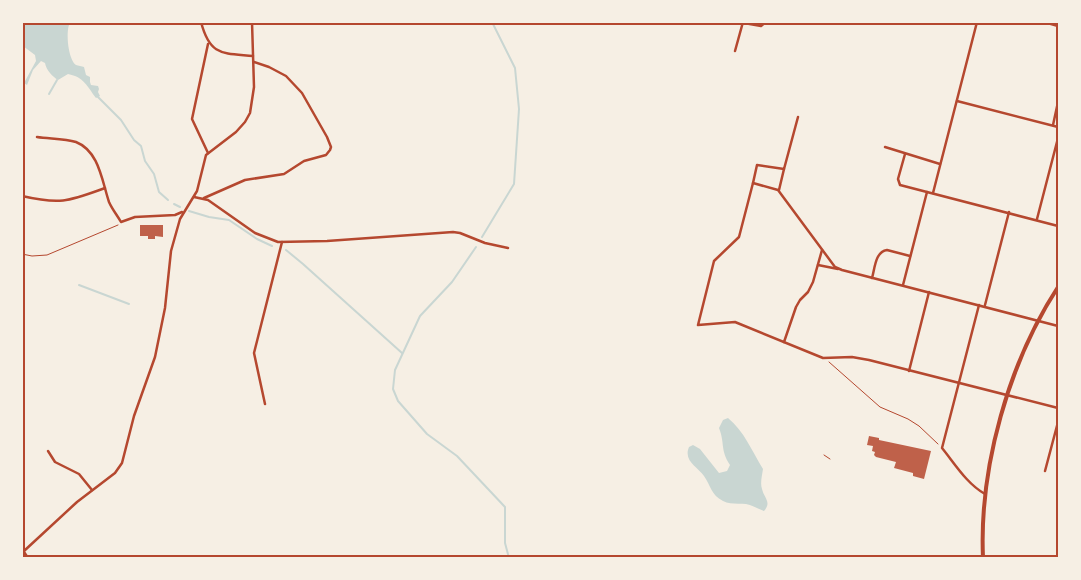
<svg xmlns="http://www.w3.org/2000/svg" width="1081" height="580" viewBox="0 0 1081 580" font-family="Figtree,sans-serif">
  <rect width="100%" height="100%" fill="#f6efe4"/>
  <g fill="#c9d6d2">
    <path d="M 23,22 L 72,23 L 69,25 C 66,33 68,59 76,65 C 78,66 82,66 84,67 L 86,75 L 90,77 L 90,82 L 91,85 L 98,86 L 99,89 L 98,92 L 100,96 L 96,98 C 87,86 84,77 68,74 L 58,80 C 53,77 46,70 45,63 L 41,61 L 33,70 L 27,85 L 24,83 L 36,61 L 35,55 L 23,46 Z"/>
    <path d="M 728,418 C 744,431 752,451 763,469 C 762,476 760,483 762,489 C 764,498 772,502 764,511 C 758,509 752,505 746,504 C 738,503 730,505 723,501 C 711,495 711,486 704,476 C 698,467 683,461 689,447 L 693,445 L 700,449 L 719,473 L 727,471 L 730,465 C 720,450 725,443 719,428 L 723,420 Z"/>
  </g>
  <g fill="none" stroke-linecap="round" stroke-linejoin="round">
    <g stroke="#c9d6d2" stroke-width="2">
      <polyline points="49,94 57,80"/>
      <polyline points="98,97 121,120 134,140 141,146 145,161 154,174 159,192 168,200"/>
      <polyline points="174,204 180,207"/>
      <polyline points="189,211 209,217 229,220 257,239 272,246"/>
      <polyline points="482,237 514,184 519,109 515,68 492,22"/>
      <polyline points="476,247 452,282 420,316 395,370 393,389 398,401 427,434 457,456 505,507 505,543 509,558"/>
      <polyline points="286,250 303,264 402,353"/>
      <polyline points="79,285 129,304"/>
    </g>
  </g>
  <g fill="#bf614a">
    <polygon points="140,225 163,225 163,237 155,236 155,239 148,239 148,236 140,236"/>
    <polygon points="869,436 879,438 879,440 931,451 924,479 913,476 913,473 894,468 896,462 876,457 874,455 875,452 872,451 873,446 867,445"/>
  </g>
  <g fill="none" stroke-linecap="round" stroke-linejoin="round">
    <g stroke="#b5482f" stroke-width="1">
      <polyline points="22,254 32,256 47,255 118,225"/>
      <polyline points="829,362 880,407 908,419 919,426 938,444"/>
      <polyline points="824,455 830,459"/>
    </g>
    <g stroke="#b5482f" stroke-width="2.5">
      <path d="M 201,22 C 210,56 222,53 253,56"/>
      <polyline points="1044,22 1058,26"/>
      <polyline points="744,23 761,26 766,22"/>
      <polyline points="735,51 743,22"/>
      <polyline points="957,101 1058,127"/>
      <polyline points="1053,125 1058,102"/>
      <path d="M 37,137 C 49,139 64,138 76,142 C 99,151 102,181 109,202 C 112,209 117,215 121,222 L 135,217 L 175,215 L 182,212"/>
      <polyline points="885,147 940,164"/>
      <polyline points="208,153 192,119 208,44"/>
      <polyline points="905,154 898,179 900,185 1058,226"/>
      <polyline points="753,183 757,165 784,169 798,117"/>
      <polyline points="779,190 784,169"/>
      <polyline points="933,193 977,22"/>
      <path d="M 22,196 C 61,205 69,201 105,188"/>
      <polyline points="194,197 208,200 255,233 278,242 327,241 453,232 460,233 485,243 508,248"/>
      <polyline points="204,198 245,180 284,174 304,161 326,155 330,150 331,147 327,137 302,93 286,76 269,67 254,62"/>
      <polyline points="1037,219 1058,138"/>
      <polyline points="818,265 838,269"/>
      <path d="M 872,278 C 875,268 875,252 887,250 L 910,256"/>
      <polyline points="903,285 927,192"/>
      <path d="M 979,305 L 942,448 C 955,464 967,484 985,494"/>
      <polyline points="985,305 1009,212"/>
      <polyline points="1058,326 842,270 835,267 778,190 753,183 739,237 714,261 698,325 735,322 823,358 852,357 869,360 1058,408"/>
      <polyline points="784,342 796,307 800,300 808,292 813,282 822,250"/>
      <polyline points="909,371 929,292"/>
      <polyline points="265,404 254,353 282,242"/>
      <polyline points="48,451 55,462 79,474 92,490"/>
      <polyline points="1045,471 1058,422"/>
      <polyline points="22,549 28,558"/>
      <polyline points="24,551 77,502 115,473 122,463 134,416 155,357 165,308 171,251 180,219 197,191 206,155 236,132 245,122 250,113 254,87 252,22"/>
    </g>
    <path stroke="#b5482f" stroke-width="4" d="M 983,558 C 979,467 1009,362 1058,287"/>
  </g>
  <rect width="1081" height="580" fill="none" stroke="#f6efe4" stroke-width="48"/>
  <rect x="24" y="24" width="1033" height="532" fill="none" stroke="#b5482f" stroke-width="2"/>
</svg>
